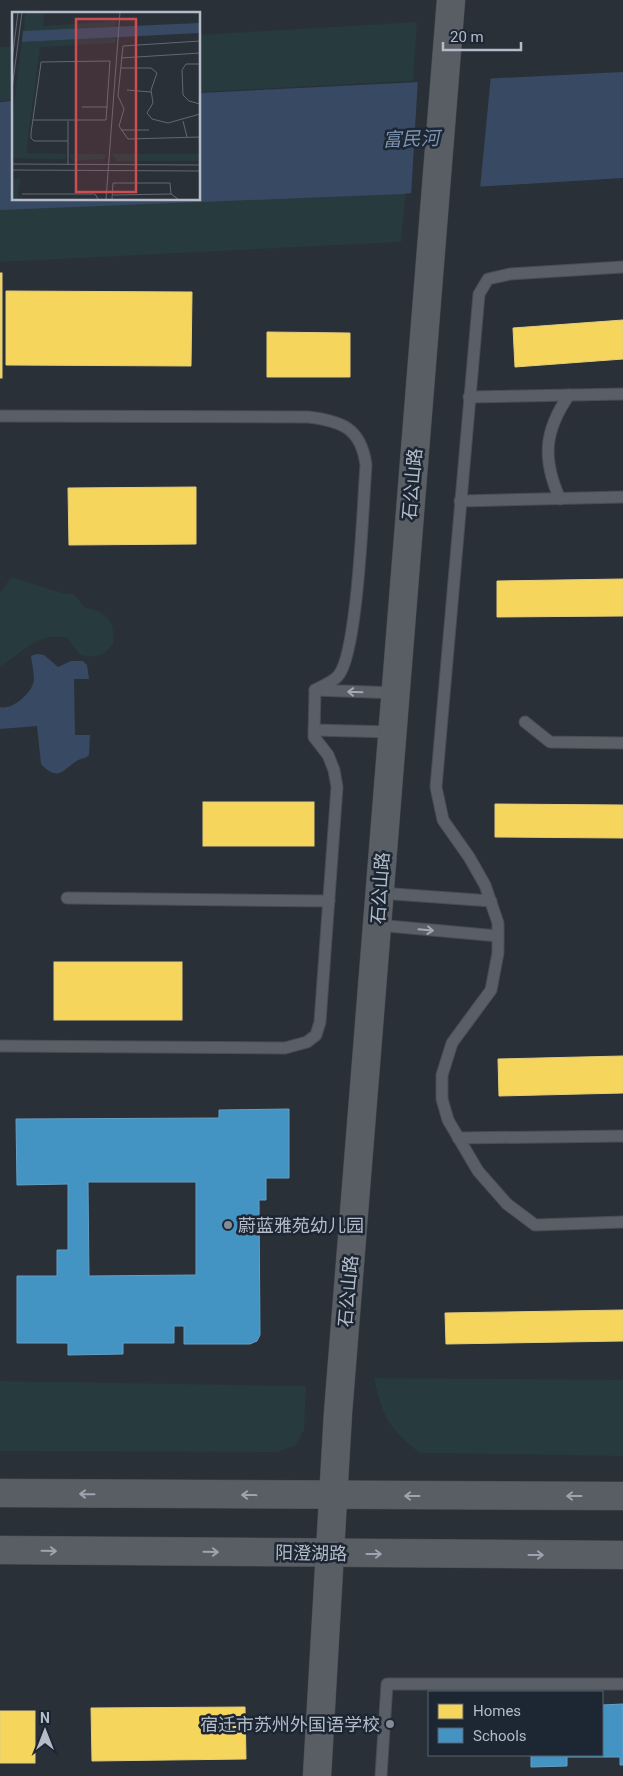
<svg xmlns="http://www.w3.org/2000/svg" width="623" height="1776" viewBox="0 0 623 1776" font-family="Roboto,'Noto Sans SC',sans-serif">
  <rect width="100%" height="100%" fill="#2a3038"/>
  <g fill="#273a3e">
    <polygon points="417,22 413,81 199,92 199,35"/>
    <polygon points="0,47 14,47 14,100 0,101"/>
    <polygon points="407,179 401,242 0,262 0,201 47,199 199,199"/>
    <path d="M 11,577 L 62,593 L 74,594 L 85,608 C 107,611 116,622 113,644 C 103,657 95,658 80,655 L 67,638 C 37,631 24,653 0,666 L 0,593 Z"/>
    <path d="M 374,1378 L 623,1380 L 623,1456 L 420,1453 C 388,1428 383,1417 374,1378 Z"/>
    <polygon points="0,1381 306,1386 304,1430 296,1445 278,1452 0,1451"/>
  </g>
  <g fill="#384963">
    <polygon points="623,72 623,178 474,187 403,194 0,210 0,102 14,101 14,199 199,199 199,93"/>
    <path d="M 37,654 L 44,655 L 58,667 L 71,661 L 83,661 L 87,665 L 89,679 L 74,679 L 75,735 L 90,735 L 89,755 C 85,759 83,758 78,760 C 63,769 59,783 41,764 L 37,726 L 0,729 L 0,707 C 12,711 33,692 34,680 C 34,672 32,664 31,656 Z"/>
  </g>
  <polygon fill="#2a3038" points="491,75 480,189 411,196 418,78"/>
  <g fill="#f6d55c" stroke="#e2ce7d">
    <rect x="0" y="273" width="2" height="105"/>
    <polygon points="6,291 192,292 191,366 6,365"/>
    <polygon points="623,320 623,359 515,367 513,328"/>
    <polygon points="267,332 350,333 350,377 267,377"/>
    <polygon points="196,487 196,544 69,545 68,488"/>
    <polygon points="623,579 623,616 497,617 497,581"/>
    <rect x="203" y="802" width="111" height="44"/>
    <polygon points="495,804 623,805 623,838 495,837"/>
    <rect x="54" y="962" width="128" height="58"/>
    <polygon points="623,1056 623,1093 499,1096 498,1059"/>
    <polygon points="623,1310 623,1341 446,1344 445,1313"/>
    <polygon points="245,1707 246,1759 92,1761 91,1708"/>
    <rect x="0" y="1711" width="35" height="52"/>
  </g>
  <g fill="#4393c3" stroke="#659fc5" fill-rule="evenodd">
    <path d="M 289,1109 L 289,1178 L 266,1178 L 266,1200 L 259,1200 L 260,1335 L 257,1341 L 250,1344 L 184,1344 L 184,1326 L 174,1326 L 174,1343 L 123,1343 L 123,1354 L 68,1355 L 68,1343 L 17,1343 L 17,1276 L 57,1276 L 57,1250 L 68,1250 L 68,1184 L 17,1185 L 16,1119 L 219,1118 L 219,1110 ZM 88,1182 L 196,1182 L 196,1275 L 89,1276 Z"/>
    <polygon points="623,1704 623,1765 620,1765 620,1757 567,1757 567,1766 531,1767 531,1755 602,1755 602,1705"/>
  </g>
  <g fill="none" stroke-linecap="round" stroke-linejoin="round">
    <defs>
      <g id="lane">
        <polyline points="623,267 510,274 488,279 479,294 436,787 443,820 469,857 485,885 498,923 498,953 491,990 452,1043 442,1075 442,1099 448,1120 478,1171 507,1204 535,1225 623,1222"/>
        <polyline points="469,397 623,394"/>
        <path d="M 0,416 L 308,417 C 342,421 361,428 366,465 C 363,502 358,654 338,676 C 333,682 322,686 315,690"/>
        <path d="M 560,499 C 542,459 544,431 569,395"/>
        <polyline points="460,501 623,497"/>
        <polyline points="315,690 396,693"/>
        <polyline points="525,722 550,742 623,743"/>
        <polyline points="314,730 392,732"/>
        <polyline points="380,893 491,901"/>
        <polyline points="67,898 329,901"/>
        <polyline points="377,925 498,936"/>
        <polyline points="0,1046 285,1048 307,1042 316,1035 320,1022 337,787 334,770 328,755 314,737 315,690"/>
        <polyline points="458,1138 623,1136"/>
        <polyline points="381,1776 387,1684 623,1684"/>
      </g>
      <g id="secondary">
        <polyline points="0,1493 623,1496"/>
        <polyline points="0,1550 623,1555"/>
        <polyline points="317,1776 338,1413 451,0"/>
      </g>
    </defs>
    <use href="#lane" stroke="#484c53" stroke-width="13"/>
    <use href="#secondary" stroke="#484c53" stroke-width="29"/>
    <use href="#lane" stroke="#5a5e66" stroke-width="11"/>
    <use href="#secondary" stroke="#595d64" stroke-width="28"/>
  </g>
  <defs><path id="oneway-shaft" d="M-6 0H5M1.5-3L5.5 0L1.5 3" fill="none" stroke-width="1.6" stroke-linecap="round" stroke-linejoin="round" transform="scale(1.25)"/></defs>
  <g stroke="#a2a9b5">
    <use href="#oneway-shaft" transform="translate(355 692) rotate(-178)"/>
    <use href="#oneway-shaft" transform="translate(426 930) rotate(5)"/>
  </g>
  <g stroke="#9da4b0">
    <use href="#oneway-shaft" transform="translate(87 1494) rotate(-179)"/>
    <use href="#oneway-shaft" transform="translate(249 1495) rotate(-179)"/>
    <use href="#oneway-shaft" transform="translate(412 1496) rotate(-180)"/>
    <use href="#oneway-shaft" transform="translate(574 1496) rotate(-180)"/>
    <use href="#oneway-shaft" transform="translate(49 1551) rotate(1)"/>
    <use href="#oneway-shaft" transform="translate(211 1552) rotate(1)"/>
    <use href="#oneway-shaft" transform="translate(374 1554)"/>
    <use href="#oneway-shaft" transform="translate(536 1555)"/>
  </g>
  <g fill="#848b96" stroke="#1d2633" stroke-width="2">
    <circle cx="228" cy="1225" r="5"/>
    <circle cx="390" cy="1724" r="5"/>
  </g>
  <g text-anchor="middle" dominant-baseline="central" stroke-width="5" stroke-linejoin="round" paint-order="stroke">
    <g font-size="18" fill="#b4bcc9" stroke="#1d2633">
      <text transform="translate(412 484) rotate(-85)">石公山路</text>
      <text transform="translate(380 888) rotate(-86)">石公山路</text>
      <text transform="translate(348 1291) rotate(-85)">石公山路</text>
      <text transform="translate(311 1553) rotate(1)">阳澄湖路</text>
    </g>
    <g font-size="18" fill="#b4bcc9" stroke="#1d2633" text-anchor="start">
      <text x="238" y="1225">蔚蓝雅苑幼儿园</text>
      <text x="380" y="1724" text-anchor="end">宿迁市苏州外国语学校</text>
    </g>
    <g font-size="19" font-style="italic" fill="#7c92b1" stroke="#1d2633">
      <text transform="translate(411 139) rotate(-2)">富民河</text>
    </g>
  </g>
  <g transform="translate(12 12)">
    <rect width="188" height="188" fill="#2a3038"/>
    <path d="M 13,0 L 32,0 L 31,14 L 104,9 L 104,15 L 12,20 ZM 103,25 L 103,31 L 28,35 L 14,141 L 54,142 L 54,147 L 0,146 L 0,107 L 10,30 ZM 57,142 L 94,142 L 93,147 L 60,149 ZM 100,142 L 187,142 L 187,149 L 105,149 ZM 0,167 L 9,167 L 5,187 L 0,187 Z" fill="#273a3e"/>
    <path d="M 187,11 L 187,21 L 10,30 L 11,19 Z" fill="#384963"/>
    <path fill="none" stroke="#616872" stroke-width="1" d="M 188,29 L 111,34 L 106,84 L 112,97 L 107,114 L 116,127 L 188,125M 109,46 L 188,41M 0,49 L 6,0M 188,52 L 174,52 L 170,58 L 171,83 L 177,89 L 188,92M 109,56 L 139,56 L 145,61 L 139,78 L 141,91 L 135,101 L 140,107 L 156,111 L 188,102M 0,77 L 10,0M 115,78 L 139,80M 70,95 L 96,95M 21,108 L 94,108 L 98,49 L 29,50 L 29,51 L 19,121 L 19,126 L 22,129 L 56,129M 171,109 L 175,125M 109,118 L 137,118M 0,152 L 188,153M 56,153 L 56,109M 0,158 L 188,159M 10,182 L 83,182 L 86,187M 101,183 L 159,182M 94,187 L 108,0M 100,187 L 101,171 L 158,171 L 159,182 L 166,187"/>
    <path fill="#ce4d50" fill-opacity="0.15" stroke="#ce4d50" stroke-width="2.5" d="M 64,7 L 124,7 L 124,180 L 64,180 Z"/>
    <rect width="188" height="188" fill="none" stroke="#b4bcc9" stroke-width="2.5"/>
  </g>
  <rect x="428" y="1691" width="175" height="65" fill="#1d2633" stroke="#59626f"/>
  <rect x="438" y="1704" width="25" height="15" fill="#f6d55c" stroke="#59626f"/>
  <text x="473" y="1716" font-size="15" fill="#b4bcc9">Homes</text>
  <rect x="438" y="1728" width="25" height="15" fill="#4393c3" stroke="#59626f"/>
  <text x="473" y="1741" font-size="15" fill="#b4bcc9">Schools</text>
  <g transform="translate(45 1731)" stroke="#1d2633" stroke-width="4" paint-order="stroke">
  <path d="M0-4L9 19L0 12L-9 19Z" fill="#b4bcc9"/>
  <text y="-8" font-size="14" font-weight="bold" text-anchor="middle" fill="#b4bcc9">N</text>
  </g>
  <path d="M443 42v8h78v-8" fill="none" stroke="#b4bcc9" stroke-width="2.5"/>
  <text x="450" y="42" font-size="15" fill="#b4bcc9" stroke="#1d2633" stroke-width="4" paint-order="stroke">20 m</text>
</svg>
